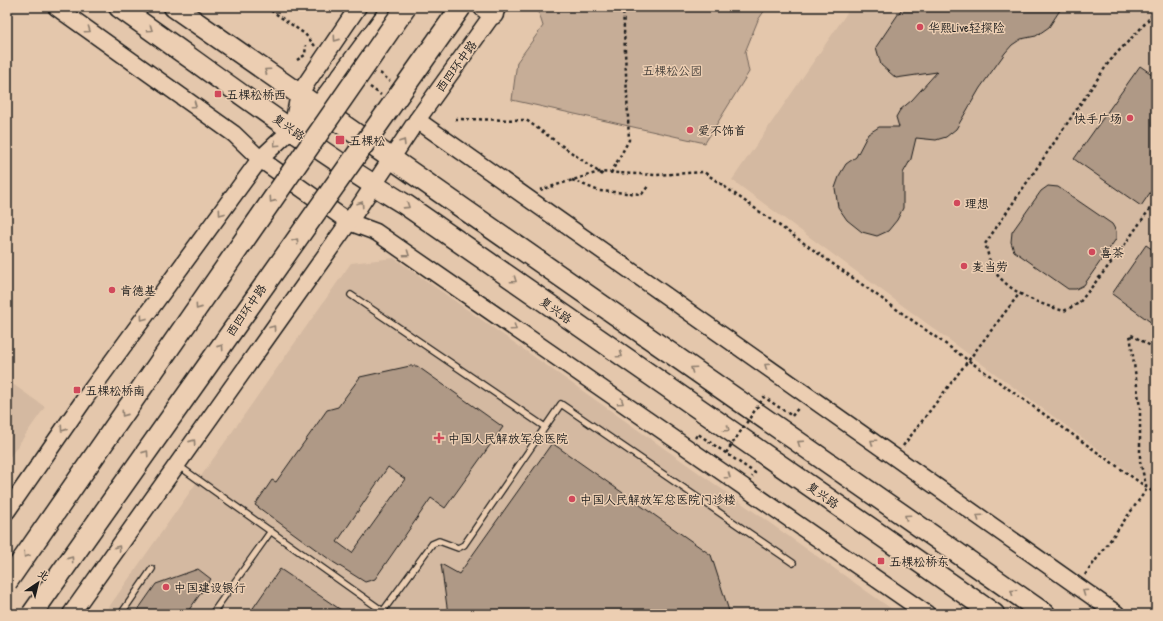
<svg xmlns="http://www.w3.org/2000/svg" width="1163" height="621" viewBox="0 0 1163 621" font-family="'Patrick Hand','LXGW WenKai TC',sans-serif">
  <rect width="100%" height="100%" fill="#e4c7ac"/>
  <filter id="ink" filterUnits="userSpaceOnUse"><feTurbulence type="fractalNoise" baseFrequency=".025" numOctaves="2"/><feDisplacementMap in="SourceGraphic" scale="8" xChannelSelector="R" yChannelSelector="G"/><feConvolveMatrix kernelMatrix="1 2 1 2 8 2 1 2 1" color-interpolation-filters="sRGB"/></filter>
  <g filter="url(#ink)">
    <g fill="#d4b9a1">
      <polygon points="851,7 1156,7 1156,492 732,180"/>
      <polygon points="394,258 899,614 104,614 351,263"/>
      <polygon points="7,380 45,407 7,461"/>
    </g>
    <polygon fill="#c6ad97" stroke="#71645a" points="537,7 767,7 758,20 745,52 749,72 705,143 512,100 517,62 543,26"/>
    <g fill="#af9986" stroke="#1c1c1c" fill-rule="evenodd">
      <polygon points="903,7 1062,7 1049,27 1036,36 1021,39 1012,45 1005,53 980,88 956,129 946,137 936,140 916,138 911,159 903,173 903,208 897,220 888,231 877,236 862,232 847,220 838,207 835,188 840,174 846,164 856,157 868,134 879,127 899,127 896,117 900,110 912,100 937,72 896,78 881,65 876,47"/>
      <polygon points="1140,66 1156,77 1156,184 1141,206 1074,159"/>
      <polygon points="1048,186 1058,187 1112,224 1116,231 1116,239 1084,285 1076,289 1068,289 1014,251 1011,242 1012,232 1041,191"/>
      <polygon points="1146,245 1156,252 1156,326 1112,294"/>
      <path d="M 410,366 L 417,366 L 503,427 L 445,508 L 431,498 L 375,579 L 365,582 L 333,562 L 255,505 L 272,480 L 276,482 L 327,410 L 338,407 L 360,377 ZM 388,467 L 405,479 L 352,553 L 337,542 Z"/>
      <polygon points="552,443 711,555 730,614 448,614 441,564 459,574"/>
      <polygon points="198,569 211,579 186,614 135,614 156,584"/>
      <polygon points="280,569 307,587 347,614 249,614"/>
    </g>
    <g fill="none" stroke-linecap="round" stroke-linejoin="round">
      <defs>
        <g id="lane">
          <polyline points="351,295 545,427"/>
          <polyline points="179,466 387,614"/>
          <polyline points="383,611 432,544 439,541 458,548 464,545 561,404 793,563"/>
          <polyline points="121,614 152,569"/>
          <polyline points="212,614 271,531"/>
        </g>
        <g id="secondary">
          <polyline points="56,7 234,134 260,159 349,222 376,232 927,614"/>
          <polyline points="417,120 1117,614"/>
          <polyline points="7,511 86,397 260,159 292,129 299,94 358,7"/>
          <polyline points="71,614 349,222 417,120 498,7"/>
        </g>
        <g id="highway">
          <path d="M 119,7 C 214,74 307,145 406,205 L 994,614"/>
          <polyline points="174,7 1045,614"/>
          <polyline points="484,7 493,14"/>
          <polyline points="292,129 319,107 393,7"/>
        </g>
      </defs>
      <use href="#lane" stroke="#1c1c1c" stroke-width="8"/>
      <use href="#secondary" stroke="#1c1c1c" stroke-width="19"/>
      <use href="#highway" stroke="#1c1c1c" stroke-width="23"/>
      <g stroke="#1c1c1c" stroke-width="2.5" stroke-dasharray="3 3" stroke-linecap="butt">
        <polyline points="266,7 305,34 315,46"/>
        <path d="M 1156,9 C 1143,29 1124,44 1109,62 L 985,244 C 988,251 989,264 994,271 C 1012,294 1037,303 1064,311 L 1079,303 L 1118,254 L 1156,200"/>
        <polyline points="297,60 305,55 306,45"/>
        <polyline points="380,73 390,81"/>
        <polyline points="370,87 381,95"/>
        <polyline points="455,119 526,120 603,175"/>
        <polyline points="611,173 629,140 623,7"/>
        <polyline points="572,180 599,191 642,194 649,185"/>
        <polyline points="540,190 599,172 656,175 704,172 1156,494"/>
        <polyline points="792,416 799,407"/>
        <polyline points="695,438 698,434 755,473 752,477"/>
        <polyline points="903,446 1019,294"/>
        <polyline points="1085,575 1147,489 1140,461 1140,408 1130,334 1156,349"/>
      </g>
      <use href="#lane" stroke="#ecceb2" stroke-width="5.5"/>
      <use href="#secondary" stroke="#ecceb2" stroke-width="16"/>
      <use href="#highway" stroke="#ecceb2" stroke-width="20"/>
      <defs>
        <g id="highway-bridge">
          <polyline points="7,582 406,7"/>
          <polyline points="32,614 461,7"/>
        </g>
      </defs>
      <use href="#highway-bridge" stroke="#1c1c1c" stroke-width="23" stroke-linecap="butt"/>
      <polyline stroke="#1c1c1c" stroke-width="2.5" stroke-dasharray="3 3" stroke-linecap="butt" points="726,453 764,397 792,416"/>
      <use href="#highway-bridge" stroke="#ecceb2" stroke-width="20"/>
    </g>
    <defs><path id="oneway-chevron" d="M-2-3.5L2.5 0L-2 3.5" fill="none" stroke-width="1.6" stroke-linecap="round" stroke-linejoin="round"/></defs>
    <g stroke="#8e7e6e">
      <use href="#oneway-chevron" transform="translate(150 29) rotate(35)"/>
      <use href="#oneway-chevron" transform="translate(88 30) rotate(35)"/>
      <use href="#oneway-chevron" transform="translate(336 39) rotate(125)"/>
      <use href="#oneway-chevron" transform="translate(267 71) rotate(-145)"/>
      <use href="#oneway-chevron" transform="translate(194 105) rotate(35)"/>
      <use href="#oneway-chevron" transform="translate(403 142) rotate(-58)"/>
      <use href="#oneway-chevron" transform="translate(276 144) rotate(137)"/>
      <use href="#oneway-chevron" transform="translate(272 200) rotate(125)"/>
      <use href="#oneway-chevron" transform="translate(361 204) rotate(-56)"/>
      <use href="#oneway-chevron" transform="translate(407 206) rotate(33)"/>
      <use href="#oneway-chevron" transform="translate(221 213) rotate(126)"/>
      <use href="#oneway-chevron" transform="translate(296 241) rotate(-55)"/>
      <use href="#oneway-chevron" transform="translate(407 254) rotate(35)"/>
      <use href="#oneway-chevron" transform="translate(514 280) rotate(35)"/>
      <use href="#oneway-chevron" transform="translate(198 307) rotate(125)"/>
      <use href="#oneway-chevron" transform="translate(143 318) rotate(126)"/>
      <use href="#oneway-chevron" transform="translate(273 328) rotate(-54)"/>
      <use href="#oneway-chevron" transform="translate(514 328) rotate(35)"/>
      <use href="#oneway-chevron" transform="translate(221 347) rotate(-55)"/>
      <use href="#oneway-chevron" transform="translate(620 355) rotate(35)"/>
      <use href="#oneway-chevron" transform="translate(767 366) rotate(-145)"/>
      <use href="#oneway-chevron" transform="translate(693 369) rotate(-145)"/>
      <use href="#oneway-chevron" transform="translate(621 402) rotate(35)"/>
      <use href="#oneway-chevron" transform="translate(124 414) rotate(125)"/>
      <use href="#oneway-chevron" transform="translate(63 429) rotate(125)"/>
      <use href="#oneway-chevron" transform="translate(727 429) rotate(35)"/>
      <use href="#oneway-chevron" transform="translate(193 442) rotate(-55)"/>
      <use href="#oneway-chevron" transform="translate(873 442) rotate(-145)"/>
      <use href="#oneway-chevron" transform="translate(800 443) rotate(-146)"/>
      <use href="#oneway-chevron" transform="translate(146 453) rotate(-55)"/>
      <use href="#oneway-chevron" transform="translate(728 476) rotate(35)"/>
      <use href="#oneway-chevron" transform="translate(907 517) rotate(-145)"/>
      <use href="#oneway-chevron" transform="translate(979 517) rotate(-145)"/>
      <use href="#oneway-chevron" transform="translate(118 548) rotate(-55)"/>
      <use href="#oneway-chevron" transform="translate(26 555) rotate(125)"/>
      <use href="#oneway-chevron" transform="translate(71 559) rotate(-55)"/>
      <use href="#oneway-chevron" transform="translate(1013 592) rotate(-145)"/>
      <use href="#oneway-chevron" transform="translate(1085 592) rotate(-145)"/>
    </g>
  </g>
  <g fill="#d1495b" stroke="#ecceb2" stroke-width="1.5">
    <circle cx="920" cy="27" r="4"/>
    <rect x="214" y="90" width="8" height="8" rx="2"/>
    <circle cx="1130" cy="118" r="4"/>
    <circle cx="690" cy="130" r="4"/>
    <rect x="335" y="135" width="10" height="10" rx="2"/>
    <circle cx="957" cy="203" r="4"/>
    <circle cx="1092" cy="252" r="4"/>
    <circle cx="964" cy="266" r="4"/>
    <circle cx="112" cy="290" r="4"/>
    <rect x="73" y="386" width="8" height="8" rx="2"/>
    <path d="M437 432h4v4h4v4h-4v4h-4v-4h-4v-4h4z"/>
    <circle cx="572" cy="499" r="4"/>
    <rect x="877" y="557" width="8" height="8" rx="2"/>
    <circle cx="166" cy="587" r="4"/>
  </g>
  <g text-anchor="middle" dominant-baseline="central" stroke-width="3" stroke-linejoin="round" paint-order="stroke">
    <g font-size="12" fill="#1c1c1c" stroke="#ecceb2" text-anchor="start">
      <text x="928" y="27">华熙Live轻探险</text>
      <text x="226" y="94">五棵松桥西</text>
      <text x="1122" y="118" text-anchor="end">快手广场</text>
      <text x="698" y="130">爱不饰首</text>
      <text x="349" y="140">五棵松</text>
      <text x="965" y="203">理想</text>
      <text x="1100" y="252">喜茶</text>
      <text x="972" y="266">麦当劳</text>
      <text x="120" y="290">肯德基</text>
      <text x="85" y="390">五棵松桥南</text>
      <text x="448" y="438">中国人民解放军总医院</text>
      <text x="580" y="499">中国人民解放军总医院门诊楼</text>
      <text x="889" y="561">五棵松桥东</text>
      <text x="174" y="587">中国建设银行</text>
    </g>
    <g font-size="12" fill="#1c1c1c" stroke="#ecceb2">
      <text transform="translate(456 66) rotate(-54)">西四环中路</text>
      <text transform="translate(289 127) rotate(35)">复兴路</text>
      <text transform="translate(246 310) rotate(-55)">西四环中路</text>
      <text transform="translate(556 310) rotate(35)">复兴路</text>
      <text transform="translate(823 495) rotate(35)">复兴路</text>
    </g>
    <g font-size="12" fill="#46403b" stroke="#ecceb2">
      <text x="672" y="70">五棵松公园</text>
    </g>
  </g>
  <rect width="1163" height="621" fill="none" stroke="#ecceb2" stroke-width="24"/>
  <rect x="12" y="12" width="1139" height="597" fill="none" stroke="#1c1c1c" stroke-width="1.5" filter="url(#ink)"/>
  <g transform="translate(38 583) rotate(35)" stroke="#ecceb2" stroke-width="3" paint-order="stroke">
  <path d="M0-3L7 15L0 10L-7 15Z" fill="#1c1c1c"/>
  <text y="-6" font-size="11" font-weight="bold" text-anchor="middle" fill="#1c1c1c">北</text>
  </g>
</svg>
